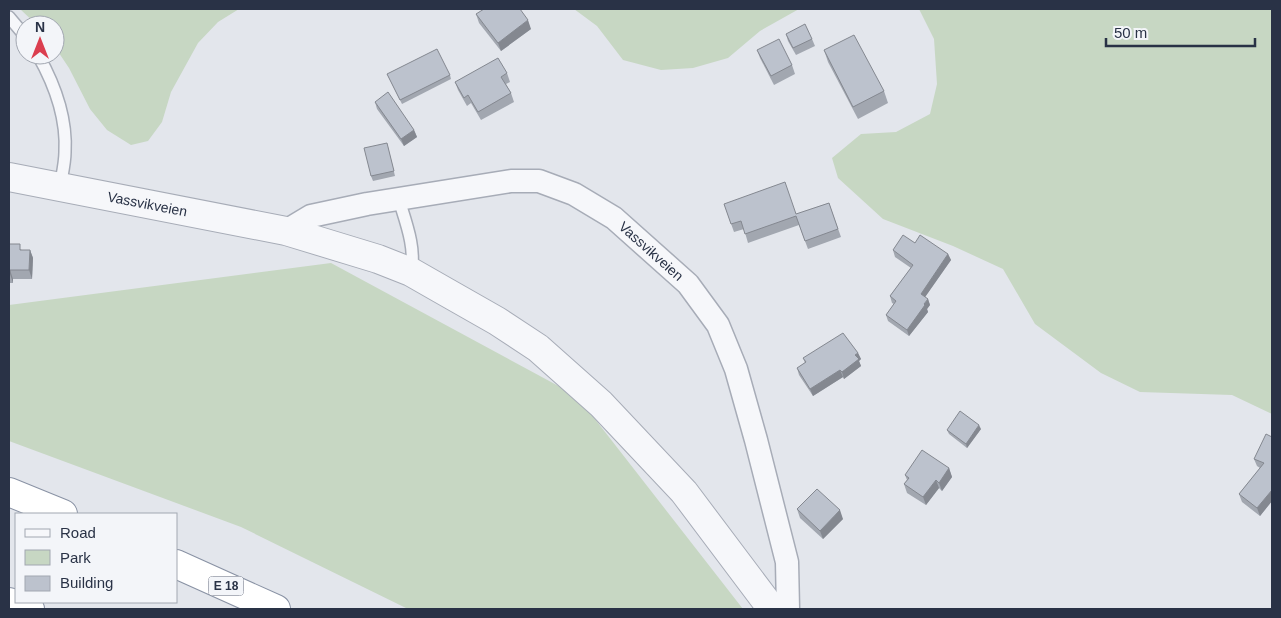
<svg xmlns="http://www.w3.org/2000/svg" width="1281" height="618" viewBox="0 0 1281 618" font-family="Helvetica,sans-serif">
  <rect width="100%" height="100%" fill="#e3e6ec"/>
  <g fill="#c7d7c3">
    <polygon points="20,9 239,9 218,22 198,43 171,92 162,122 148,141 131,145 107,130 90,109 69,68 55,47 55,25 37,25"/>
    <polygon points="574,9 799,9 760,31 728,58 693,68 661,70 623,60 597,26"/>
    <polygon points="919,9 1272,9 1272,414 1232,395 1140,392 1101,373 1035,324 1003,269 953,246 883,219 838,178 832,158 861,134 896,132 930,114 937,84 934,39"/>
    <polygon points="331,263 577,396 743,609 408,609 241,527 9,441 9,305"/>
  </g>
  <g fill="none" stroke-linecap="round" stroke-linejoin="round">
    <defs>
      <g id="service">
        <polyline points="9,17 25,36"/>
        <path d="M 38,55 C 55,85 67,117 65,152 C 65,163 62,175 60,187"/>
        <path d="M 399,200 C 406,223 416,248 411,272"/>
      </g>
      <g id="minor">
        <path id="s1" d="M 286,231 L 311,216 L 367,204 L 511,181 L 539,181 L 574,194 L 614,218 L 688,284 L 718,325 L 736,369 L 756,440 L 787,562 L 788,609"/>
      </g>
      <g id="tertiary">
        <path id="s2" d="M 9,177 L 286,231 L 378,259 L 411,272 L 439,288 L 497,321 L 538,348 L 601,404 L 684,492 L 772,609"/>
      </g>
      <g id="trunk">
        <polyline points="9,492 63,514"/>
        <polyline points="176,564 276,609"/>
      </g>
      <polyline id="motorway" points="9,602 30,609"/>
    </defs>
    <use href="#service" stroke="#a7acb7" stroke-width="14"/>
    <use href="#minor" stroke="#a7acb7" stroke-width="25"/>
    <use href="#tertiary" stroke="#a7acb7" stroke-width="30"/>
    <use href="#trunk" stroke="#8992a4" stroke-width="30"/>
    <use href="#motorway" stroke="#8992a4" stroke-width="30"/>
    <use href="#service" stroke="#f6f7fa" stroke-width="11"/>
    <use href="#minor" stroke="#f6f7fa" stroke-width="22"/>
    <use href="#tertiary" stroke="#f6f7fa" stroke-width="28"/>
    <use href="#trunk" stroke="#fff" stroke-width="28"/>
    <use href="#motorway" stroke="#fff" stroke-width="28"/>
  </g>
  <g fill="#a2a7b0">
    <polygon points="476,14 531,29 501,51 479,23"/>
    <polygon points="786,34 812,39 815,46 796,55 788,41"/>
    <polygon points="757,50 792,65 795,74 774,85 760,58"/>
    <polygon points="824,50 884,91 888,103 858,119 828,62"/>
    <polygon points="507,73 510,82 506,84 511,93 514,102 481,120 471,103 467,106 458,90 455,82"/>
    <polygon points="387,74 450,75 451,79 402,104"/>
    <polygon points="375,102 414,130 417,137 404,146 377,109"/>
    <polygon points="388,147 395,176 373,181 371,176"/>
    <polygon points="829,203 841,237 808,249 799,225 748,243 744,229 734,232 724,204 797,214"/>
    <polygon points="915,243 948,254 951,260 925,297 928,299 930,305 927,309 928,312 909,336 888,321 886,315 894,304 892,303 890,296 911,268 895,257 893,250"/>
    <polygon points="9,244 22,250 30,250 33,258 32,279 13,279 13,283 9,283"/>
    <polygon points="858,353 861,359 859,361 861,366 844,379 843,377 813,396 799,375 797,368 805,363 803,358"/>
    <polygon points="981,429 967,448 949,434 947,430"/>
    <polygon points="1272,437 1272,501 1260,516 1242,502 1239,494 1260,468 1257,466 1254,459"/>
    <polygon points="949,468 952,477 942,491 939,488 926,505 907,493 904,484 907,480 905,475"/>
    <polygon points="797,509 843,519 823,539 800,518"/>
  </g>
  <g fill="#848890">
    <polygon points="528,20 531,29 501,51 498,43"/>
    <polygon points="414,130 417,137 404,146 401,139"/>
    <polygon points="30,250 33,258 32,279 29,270"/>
    <polygon points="948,254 951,260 923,300 921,294"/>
    <polygon points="10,270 13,279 13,283 10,274"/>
    <polygon points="928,299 930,305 927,309 928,312 909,336 907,330"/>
    <polygon points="858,353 861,359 859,361 861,366 844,379 842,372 855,355"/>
    <polygon points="840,370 843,377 813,396 810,389"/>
    <polygon points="979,425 981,429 967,448 966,444"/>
    <polygon points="949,468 952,477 942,491 939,483"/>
    <polygon points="936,480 939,488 926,505 923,497"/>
    <polygon points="1272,490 1272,501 1260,516 1257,508"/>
    <polygon points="840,510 843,519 823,539 820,531"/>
  </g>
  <g fill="#bcc2cd" stroke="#848890">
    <polygon points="484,9 520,9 528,20 498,43 476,14"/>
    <polygon points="805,24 812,39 793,48 786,34"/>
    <polygon points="854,35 884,91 853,107 824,50"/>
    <polygon points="779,39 792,65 771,76 757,50"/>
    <polygon points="437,49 450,75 400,100 387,74"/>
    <polygon points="498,58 507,73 501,77 511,93 478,112 468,95 464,98 455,82"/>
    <polygon points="388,92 414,130 401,139 375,102"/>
    <polygon points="387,143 394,171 371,176 364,148"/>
    <polygon points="785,182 796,214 829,203 838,229 805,241 796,216 745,234 741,221 731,224 724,204"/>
    <polygon points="903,235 915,243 920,235 948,254 921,294 928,299 924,304 925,305 907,330 886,315 896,301 890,296 913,265 893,250"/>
    <polygon points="9,244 20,244 20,250 30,250 29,270 10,270 10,274 9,274"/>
    <polygon points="843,333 858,353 855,355 859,359 842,372 840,370 810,389 797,368 806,362 803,358"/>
    <polygon points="960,411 979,425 966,444 947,430"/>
    <polygon points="1266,434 1272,437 1272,490 1257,508 1239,494 1264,463 1254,459"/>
    <polygon points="922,450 949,468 939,483 936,480 923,497 904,484 909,478 905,475"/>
    <polygon points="817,489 840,510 820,531 797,509"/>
  </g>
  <g text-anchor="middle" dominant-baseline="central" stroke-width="4.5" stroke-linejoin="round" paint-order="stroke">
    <rect fill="#f3f5f9" stroke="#666c7c" stroke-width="1" x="208.5" y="576.5" width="35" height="19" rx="4"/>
    <g font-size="12" font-weight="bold" fill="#293246">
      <text x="226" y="586">E 18</text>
    </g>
    <g font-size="14" fill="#293246" stroke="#f3f5f9">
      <text stroke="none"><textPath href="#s2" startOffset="141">Vassvikveien</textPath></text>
      <text stroke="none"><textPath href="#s1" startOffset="394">Vassvikveien</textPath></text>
    </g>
  </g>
  <rect width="1281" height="618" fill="none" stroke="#293246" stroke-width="20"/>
  <rect x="15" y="513" width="162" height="90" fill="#f3f5f9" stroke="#a2a7b1"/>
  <rect x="25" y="529" width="25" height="8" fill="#f6f7fa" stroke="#a2a7b1"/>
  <text x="60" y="538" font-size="15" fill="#293246">Road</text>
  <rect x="25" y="550" width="25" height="15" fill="#c7d7c3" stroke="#a2a7b1"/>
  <text x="60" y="563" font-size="15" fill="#293246">Park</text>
  <rect x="25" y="576" width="25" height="15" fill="#bcc2cd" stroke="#a2a7b1"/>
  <text x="60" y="588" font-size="15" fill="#293246">Building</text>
  <g transform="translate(40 40)"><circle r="24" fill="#f3f5f9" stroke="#a2a7b1"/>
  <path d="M0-4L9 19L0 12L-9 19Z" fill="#db3e4f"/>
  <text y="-8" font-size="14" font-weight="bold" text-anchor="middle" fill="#293246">N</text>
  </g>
  <path d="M1106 38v8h149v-8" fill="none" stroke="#293246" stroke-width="2.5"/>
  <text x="1114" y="38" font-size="15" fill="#293246" stroke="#f3f5f9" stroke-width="4" paint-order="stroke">50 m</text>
</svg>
